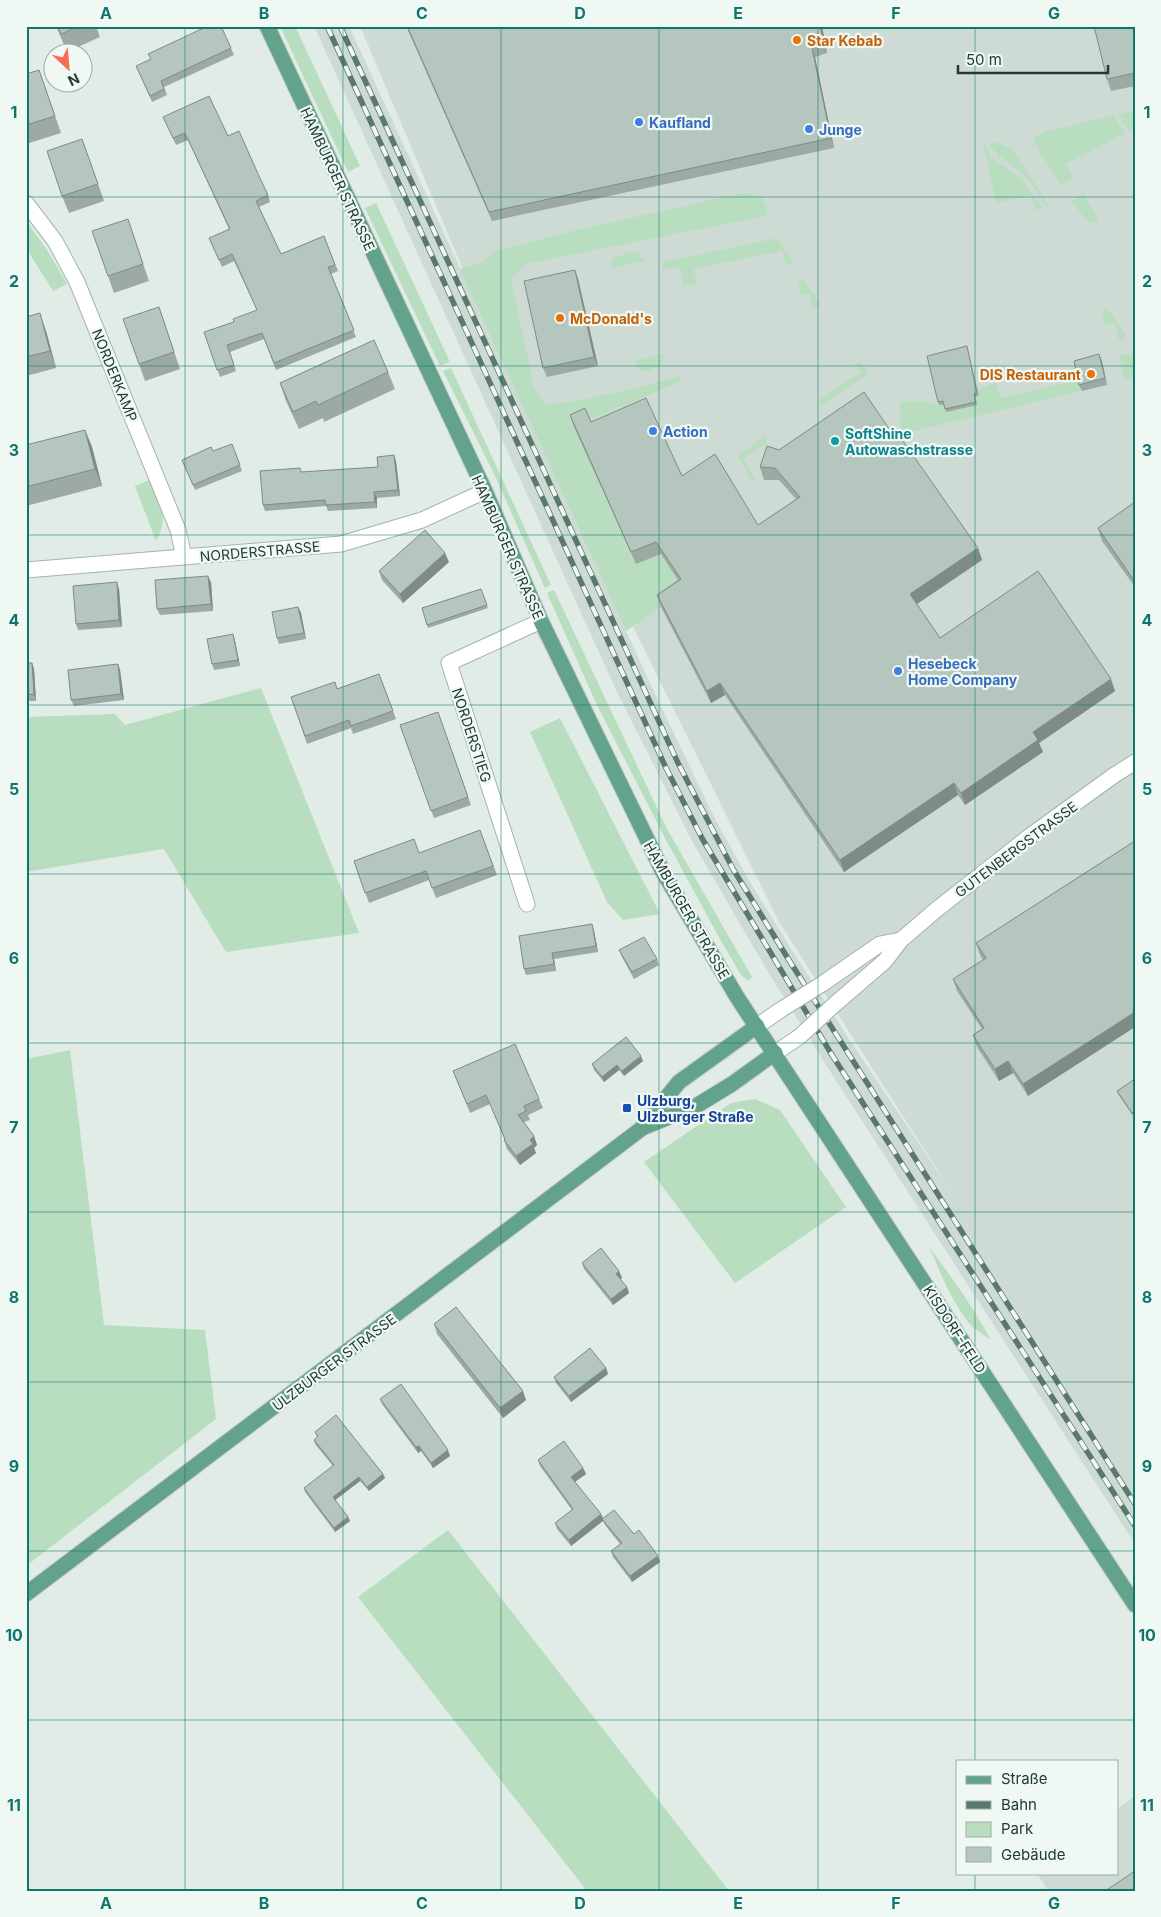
<svg xmlns="http://www.w3.org/2000/svg" width="1161" height="1917" viewBox="0 0 1161 1917" font-family="Inter,sans-serif">
  <rect width="100%" height="100%" fill="#e0ece5"/>
  <g fill="#cedbd4" fill-rule="evenodd">
    <path d="M 314,26 L 349,26 L 489,331 L 360,26 L 1135,26 L 1135,1544 L 826,1065 L 768,972 L 693,843 L 617,692 ZM 521,400 L 779,922 L 954,1196 L 849,1039 L 797,958 L 751,884 L 714,817 L 648,679 Z"/>
    <polygon points="1135,1796 1135,1891 1048,1891 1037,1873 1117,1873 1117,1809"/>
  </g>
  <g fill="#b8debf">
    <polygon points="280,26 295,26 360,166 348,172"/>
    <polygon points="1135,111 1135,128 1129,131 1118,114"/>
    <polygon points="1113,115 1125,133 1066,164 1074,178 1063,184 1060,183 1038,149 1034,138 1044,132"/>
    <polygon points="984,142 990,156 1019,177 1043,208 1035,210 1032,195 996,203 983,143"/>
    <path d="M 995,142 L 1006,146 L 1012,149 L 1049,206 L 1047,207 C 1039,195 1031,182 1021,172 C 1010,162 994,157 990,143 Z"/>
    <polygon points="751,193 762,197 767,210 766,216 526,264 511,279 534,387 544,404 562,403 624,391 680,376 681,381 574,427 636,564 661,554 686,590 626,631 460,269 482,262 493,252 568,232 733,195"/>
    <polygon points="1084,194 1099,220 1089,224 1072,201"/>
    <polygon points="376,203 450,362 440,366 365,208"/>
    <polygon points="26,222 27,222 47,250 67,284 53,291 26,248"/>
    <polygon points="777,238 793,261 793,264 786,265 782,251 694,269 697,284 684,286 679,266 663,270 662,262"/>
    <polygon points="631,252 639,253 645,261 611,268 612,258"/>
    <polygon points="798,280 804,280 822,305 821,307 813,309 809,294 801,295"/>
    <polygon points="1108,309 1126,336 1126,338 1119,340 1115,323 1105,325 1102,310"/>
    <polygon points="1135,353 1135,378 1124,380 1119,356"/>
    <polygon points="664,354 662,365 648,372 639,369 634,361"/>
    <polygon points="860,361 869,373 824,404 818,403 817,401 861,372 855,364"/>
    <polygon points="451,368 551,585 545,588 496,478 443,371"/>
    <polygon points="1079,380 1082,391 901,434 899,404 901,402 923,401 939,405 944,405 946,412 976,405 975,397 979,396 977,390 996,382 1000,398"/>
    <polygon points="767,435 767,443 743,459 756,479 753,482 737,456"/>
    <path d="M 149,480 C 159,504 170,517 156,541 L 135,486 Z"/>
    <polygon points="554,590 667,829 752,977 748,981 741,975 720,939 665,838 596,703 547,593"/>
    <polygon points="261,688 359,933 226,952 164,849 26,872 26,717 115,714 125,725"/>
    <polygon points="560,718 660,914 623,920 607,902 530,732"/>
    <polygon points="70,1050 104,1325 205,1330 216,1419 26,1566 26,1059"/>
    <polygon points="755,1099 780,1110 846,1207 735,1283 644,1162 731,1103"/>
    <path d="M 929,1247 C 952,1277 973,1307 991,1340 C 984,1335 975,1330 969,1323 C 951,1301 941,1273 929,1247 Z"/>
    <polygon points="448,1530 729,1891 587,1891 358,1597"/>
  </g>
  <g fill="none" stroke-linecap="round" stroke-linejoin="round">
    <defs>
      <g id="minor">
        <polyline points="26,203 55,241 77,282 178,530 184,557"/>
        <polyline points="26,570 341,544 422,520 485,491"/>
        <polyline points="527,904 449,663 541,621"/>
        <polyline points="822,984 880,944 901,940"/>
        <polyline points="835,1004 885,961 901,940 936,910 1030,836 1113,776 1135,762"/>
        <polyline points="757,1026 782,1009"/>
        <polyline points="775,1053 799,1037"/>
      </g>
      <g id="major">
        <polyline points="267,26 485,491 541,621 663,872 737,997 1135,1605"/>
        <polyline points="642,1128 696,1106 732,1084 775,1053"/>
        <polyline points="26,1594 641,1129 679,1082 757,1026"/>
      </g>
    </defs>
    <use href="#minor" stroke="#a3b4ac" stroke-width="17"/>
    <use href="#major" stroke="#c1c8c6" stroke-width="17"/>
    <use href="#minor" stroke="#fff" stroke-width="15"/>
    <use href="#major" stroke="#63a38c" stroke-width="15"/>
    <defs>
      <g id="rail">
        <polyline points="327,26 666,768 703,840 832,1055 1135,1526"/>
        <polyline points="340,26 678,763 733,869 787,957 1135,1504"/>
      </g>
    </defs>
    <use href="#rail" stroke="#5a786d" stroke-width="5.5"/>
    <use href="#rail" stroke="#f0f8f4" stroke-width="4" stroke-dasharray="11" stroke-linecap="butt"/>
    <defs>
      <g id="minor-bridge">
        <polyline points="782,1009 822,984"/>
        <polyline points="799,1037 835,1004"/>
      </g>
    </defs>
    <use href="#minor-bridge" stroke="#a3b4ac" stroke-width="17" stroke-linecap="butt"/>
    <use href="#minor-bridge" stroke="#fff" stroke-width="15"/>
  </g>
  <g fill="#9caaa3">
    <polygon points="56,26 96,26 100,37 67,52"/>
    <polygon points="406,26 822,26 827,53 815,57 834,148 492,221"/>
    <polygon points="1135,26 1135,86 1111,91 1107,79"/>
    <polygon points="231,48 234,55 164,87 167,95 152,102 136,66"/>
    <polygon points="39,70 61,133 26,144 26,74"/>
    <polygon points="163,117 228,136 268,195 270,202 259,207 281,254 324,236 338,271 331,274 356,337 276,370 264,339 230,352 236,371 220,377 204,332 234,322 257,310 234,261 222,267 209,238 229,229 188,140 176,145"/>
    <polygon points="82,139 104,201 69,213 62,196"/>
    <polygon points="128,219 149,281 114,293 108,276"/>
    <polygon points="575,270 578,279 598,366 547,377 543,368"/>
    <polygon points="159,307 180,369 145,381 139,364"/>
    <polygon points="26,317 46,331 56,368 26,376"/>
    <polygon points="967,346 979,396 975,397 977,405 946,412 944,405 939,405 938,402"/>
    <polygon points="1099,354 1107,385 1082,391 1079,385"/>
    <polygon points="388,372 395,389 324,422 323,418 299,429 286,401 280,383"/>
    <polygon points="570,415 591,422 682,476 758,525 796,499 779,480 764,480 760,467 779,450 892,433 978,548 982,560 917,604 940,638 1115,691 1039,743 1043,752 965,805 958,795 844,872 725,695 711,703 661,607 657,595 678,580 661,554 636,564 574,427"/>
    <polygon points="85,430 92,447 102,486 26,506 26,445"/>
    <polygon points="232,444 242,471 195,490 182,460 213,451"/>
    <polygon points="396,461 400,496 377,498 377,508 328,511 326,506 265,511 263,505 302,472 378,467"/>
    <polygon points="1135,502 1135,587 1102,541 1098,528"/>
    <polygon points="449,562 403,603 382,580 379,571"/>
    <polygon points="211,582 213,611 160,615 157,609"/>
    <polygon points="119,589 122,627 78,630 76,624"/>
    <polygon points="481,589 488,608 428,628 422,608"/>
    <polygon points="298,607 301,613 306,639 279,644 277,638"/>
    <polygon points="233,634 235,641 240,666 214,670 212,664"/>
    <polygon points="26,663 32,663 34,669 36,701 26,701"/>
    <polygon points="118,664 120,670 124,700 74,706 71,700"/>
    <polygon points="379,674 396,719 353,734 351,728 307,744 291,697 337,689"/>
    <polygon points="438,712 471,805 434,818 400,725"/>
    <polygon points="480,830 497,875 436,898 429,880 369,903 354,861 419,853"/>
    <polygon points="1135,841 1028,1096 1013,1073 999,1081 977,1047 973,1035 982,1029 957,991 953,979 983,960 980,955 976,943"/>
    <polygon points="592,924 594,931 598,952 554,959 556,971 526,975 524,969"/>
    <polygon points="619,950 657,959 659,965 634,979 622,957"/>
    <polygon points="643,1061 624,1076 619,1070 604,1082 594,1070 592,1064"/>
    <polygon points="453,1071 539,1099 543,1108 528,1115 530,1120 524,1122 534,1136 537,1145 534,1148 536,1153 520,1165 507,1149 504,1140 505,1140 490,1104 470,1113"/>
    <polygon points="1135,1079 1133,1116 1118,1094 1117,1091"/>
    <polygon points="582,1263 619,1271 622,1278 620,1279 627,1287 629,1293 613,1305 584,1269"/>
    <polygon points="434,1324 526,1400 503,1418 437,1334"/>
    <polygon points="606,1368 608,1374 571,1402 556,1383 554,1377"/>
    <polygon points="380,1399 450,1456 433,1468 421,1451 418,1453 382,1404"/>
    <polygon points="315,1432 383,1474 385,1478 369,1491 360,1481 335,1500 348,1517 350,1521 335,1532 305,1492 304,1488 333,1466 315,1444 314,1440 317,1437"/>
    <polygon points="538,1460 583,1468 586,1474 575,1482 603,1519 634,1534 660,1562 632,1582 613,1557 611,1551 620,1544 605,1525 603,1521 571,1546 557,1529 555,1523 572,1510 540,1466"/>
  </g>
  <g fill="#7f8b85">
    <polygon points="820,26 822,26 827,53 824,44"/>
    <polygon points="812,48 815,57 834,148 831,138"/>
    <polygon points="575,270 578,279 598,366 594,357"/>
    <polygon points="40,313 46,331 56,368 50,351"/>
    <polygon points="1099,354 1102,361 1107,385 1105,378"/>
    <polygon points="85,430 92,447 102,486 95,469"/>
    <polygon points="394,455 396,461 400,496 398,490"/>
    <polygon points="374,492 377,498 377,508 375,502"/>
    <polygon points="978,548 982,560 914,606 910,594"/>
    <polygon points="445,553 449,562 403,603 400,594"/>
    <polygon points="208,576 211,582 213,611 211,604"/>
    <polygon points="117,582 119,589 122,627 119,620"/>
    <polygon points="298,607 301,613 306,639 304,633"/>
    <polygon points="233,634 235,641 240,666 238,660"/>
    <polygon points="32,663 34,669 36,701 34,694"/>
    <polygon points="118,664 120,670 124,700 121,694"/>
    <polygon points="1111,679 1115,691 1039,743 1043,752 965,805 961,793 1033,732"/>
    <polygon points="720,683 725,695 711,703 707,691"/>
    <polygon points="954,783 958,795 844,872 840,860"/>
    <polygon points="592,924 594,931 598,952 596,946"/>
    <polygon points="552,953 554,959 556,971 554,964"/>
    <polygon points="1135,1012 1135,1027 1028,1096 1023,1084"/>
    <polygon points="641,1056 643,1061 624,1076 622,1071"/>
    <polygon points="1008,1061 1013,1073 999,1081 995,1069"/>
    <polygon points="617,1065 619,1070 604,1082 602,1077"/>
    <polygon points="534,1136 537,1145 534,1148 536,1153 520,1165 516,1156 530,1140"/>
    <polygon points="619,1271 622,1278 618,1280 616,1274"/>
    <polygon points="627,1287 629,1293 613,1305 611,1299"/>
    <polygon points="606,1368 608,1374 571,1402 569,1396"/>
    <polygon points="523,1391 526,1400 503,1418 500,1408"/>
    <polygon points="419,1446 421,1451 418,1453 416,1447"/>
    <polygon points="448,1450 450,1456 433,1468 431,1463"/>
    <polygon points="583,1468 586,1474 573,1483 571,1477"/>
    <polygon points="383,1474 385,1478 369,1491 367,1487"/>
    <polygon points="359,1477 360,1481 334,1501 333,1497"/>
    <polygon points="601,1514 604,1520 571,1546 569,1540"/>
    <polygon points="348,1517 350,1521 335,1532 334,1528"/>
    <polygon points="658,1556 660,1562 632,1582 630,1576"/>
  </g>
  <g fill="#b5c6be" stroke="#7f8b85">
    <polygon points="57,26 79,26 61,34"/>
    <polygon points="208,26 221,26 231,48 161,81 164,89 150,96 136,66 151,59 148,54"/>
    <polygon points="407,26 820,26 824,44 812,48 831,138 489,212"/>
    <polygon points="1094,26 1135,26 1135,73 1107,79"/>
    <polygon points="39,70 55,116 26,125 26,74"/>
    <polygon points="209,96 228,136 239,131 259,176 268,195 256,201 281,254 324,236 335,265 328,267 354,330 274,363 262,333 227,345 234,365 217,370 204,332 234,322 233,319 257,310 232,254 219,260 209,238 230,229 185,133 173,138 163,117"/>
    <polygon points="82,139 98,184 62,196 47,151"/>
    <polygon points="128,219 143,264 108,276 92,231"/>
    <polygon points="575,270 594,357 543,368 524,281"/>
    <polygon points="159,307 174,352 139,364 123,319"/>
    <polygon points="40,313 50,351 26,357 26,317"/>
    <polygon points="374,340 388,372 318,405 316,401 293,412 280,383"/>
    <polygon points="967,346 977,393 974,394 976,402 945,409 943,401 938,402 927,356"/>
    <polygon points="1099,354 1105,378 1079,385 1074,361"/>
    <polygon points="864,392 892,433 896,431 978,548 910,594 940,638 1038,571 1111,679 1033,732 1038,740 961,793 954,783 840,860 720,683 707,691 657,595 681,579 656,542 631,552 570,415 585,408 591,422 646,398 682,476 715,454 758,525 800,497 775,468 760,467 767,446 779,450"/>
    <polygon points="85,430 95,469 26,487 26,445"/>
    <polygon points="232,444 240,465 193,485 182,460 211,447 213,451"/>
    <polygon points="394,455 398,490 374,492 375,502 326,505 325,500 263,505 260,471 300,468 301,472 378,467 377,457"/>
    <polygon points="1135,502 1135,582 1098,528"/>
    <polygon points="425,530 445,553 400,594 379,571"/>
    <polygon points="208,576 211,604 157,609 155,580"/>
    <polygon points="117,582 119,620 76,624 73,586"/>
    <polygon points="481,589 487,605 427,625 422,608"/>
    <polygon points="298,607 304,633 277,638 272,612"/>
    <polygon points="233,634 238,660 212,664 207,639"/>
    <polygon points="26,663 32,663 34,694 26,695"/>
    <polygon points="118,664 121,694 71,700 68,670"/>
    <polygon points="379,674 393,711 351,726 349,720 305,736 291,697 335,682 337,689"/>
    <polygon points="438,712 468,797 431,811 400,725"/>
    <polygon points="480,830 493,866 432,888 426,871 365,893 354,861 414,839 419,853"/>
    <polygon points="1135,841 1135,1012 1023,1084 1008,1061 995,1069 973,1035 984,1028 953,979 986,958 976,943"/>
    <polygon points="592,924 596,946 552,953 554,964 524,969 519,936"/>
    <polygon points="644,937 657,959 632,972 619,950"/>
    <polygon points="626,1037 641,1056 622,1071 617,1065 602,1077 592,1064"/>
    <polygon points="515,1044 539,1099 524,1106 526,1111 518,1115 534,1136 530,1140 533,1144 516,1156 504,1140 505,1139 486,1095 467,1104 453,1071"/>
    <polygon points="1135,1079 1135,1111 1132,1113 1117,1091"/>
    <polygon points="601,1248 619,1271 616,1274 627,1287 611,1299 582,1263"/>
    <polygon points="456,1307 523,1391 500,1408 434,1324"/>
    <polygon points="590,1348 606,1368 569,1396 554,1377"/>
    <polygon points="401,1384 448,1450 431,1463 419,1446 416,1447 380,1399"/>
    <polygon points="336,1415 383,1474 367,1487 359,1477 333,1497 348,1517 334,1528 304,1488 334,1465 314,1440 318,1436 315,1432"/>
    <polygon points="564,1441 583,1468 571,1477 601,1514 569,1540 555,1523 573,1509 538,1460"/>
    <polygon points="614,1510 634,1534 639,1530 658,1556 630,1576 611,1551 622,1543 602,1519"/>
    <polygon points="1135,1871 1135,1891 1105,1891"/>
  </g>
  <path fill="none" stroke="#0f766e" stroke-width="1" stroke-opacity="0.55" d="M 185,26 L 185,1891M 343,26 L 343,1891M 501,26 L 501,1891M 659,26 L 659,1891M 818,26 L 818,1891M 975,26 L 975,1761M 26,197 L 1135,197M 26,366 L 1135,366M 26,535 L 1135,535M 26,705 L 1135,705M 26,874 L 1135,874M 26,1043 L 1135,1043M 26,1212 L 1135,1212M 26,1382 L 1135,1382M 26,1551 L 1135,1551M 26,1720 L 1135,1720M 975,1873 L 975,1891"/>
  <g fill="#e8710a" stroke="#f0f8f4" stroke-width="2">
    <circle cx="797" cy="40" r="5"/>
    <circle cx="560" cy="318" r="5"/>
    <circle cx="1091" cy="374" r="5"/>
  </g>
  <g fill="#3f7fe0" stroke="#f0f8f4" stroke-width="2">
    <circle cx="639" cy="122" r="5"/>
    <circle cx="809" cy="129" r="5"/>
    <circle cx="653" cy="431" r="5"/>
    <circle cx="898" cy="671" r="5"/>
  </g>
  <circle fill="#0f9aa8" stroke="#f0f8f4" stroke-width="2" cx="835" cy="441" r="5"/>
  <rect fill="#1a4fb4" stroke="#f0f8f4" stroke-width="2" x="622" y="1103" width="10" height="10" rx="2.5"/>
  <g text-anchor="middle" dominant-baseline="central" stroke-width="4.5" stroke-linejoin="round" paint-order="stroke">
    <g font-size="14" font-weight="bold" fill="#c56008" stroke="#f0f8f4" text-anchor="start">
      <text x="807" y="40">Star Kebab</text>
      <text x="570" y="318">McDonald's</text>
      <text x="1081" y="374" text-anchor="end">DIS Restaurant</text>
    </g>
    <g font-size="14" font-weight="bold" fill="#366cbe" stroke="#f0f8f4" text-anchor="start">
      <text x="649" y="122">Kaufland</text>
      <text x="819" y="129">Junge</text>
      <text x="663" y="431">Action</text>
      <text x="908" y="663">Hesebeck<tspan x="908" dy="16">Home Company</tspan></text>
    </g>
    <g font-size="14" fill="#203c32" stroke="#f0f8f4">
      <text transform="translate(338 179) rotate(65)">HAMBURGER STRASSE</text>
      <text transform="translate(115 375) rotate(68)">NORDERKAMP</text>
      <text transform="translate(508 547) rotate(66)">HAMBURGER STRASSE</text>
      <text transform="translate(260 551) rotate(-5)">NORDERSTRASSE</text>
      <text transform="translate(472 735) rotate(72)">NORDERSTIEG</text>
      <text transform="translate(1016 849) rotate(-37)">GUTENBERGSTRASSE</text>
      <text transform="translate(687 910) rotate(60)">HAMBURGER STRASSE</text>
      <text transform="translate(955 1329) rotate(57)">KISDORF-FELD</text>
      <text transform="translate(334 1362) rotate(-37)">ULZBURGER STRASSE</text>
    </g>
    <g font-size="14" font-weight="bold" fill="#0d838f" stroke="#f0f8f4" text-anchor="start">
      <text x="845" y="433">SoftShine<tspan x="845" dy="16">Autowaschstrasse</tspan></text>
    </g>
    <g font-size="14" font-weight="bold" fill="#164399" stroke="#f0f8f4" text-anchor="start">
      <text x="637" y="1100">Ulzburg,<tspan x="637" dy="16">Ulzburger Straße</tspan></text>
    </g>
  </g>
  <rect width="1161" height="1917" fill="none" stroke="#f0f8f4" stroke-width="55"/>
  <rect x="956" y="1760" width="162" height="115" fill="#f0f8f4" stroke="#9dada6"/>
  <rect x="966" y="1776" width="25" height="8" fill="#63a38c" stroke="#9dada6"/>
  <text x="1001" y="1784" font-size="15" fill="#203c32">Straße</text>
  <rect x="966" y="1801" width="25" height="8" fill="#5a786d" stroke="#9dada6"/>
  <text x="1001" y="1810" font-size="15" fill="#203c32">Bahn</text>
  <rect x="966" y="1822" width="25" height="15" fill="#b8debf" stroke="#9dada6"/>
  <text x="1001" y="1834" font-size="15" fill="#203c32">Park</text>
  <rect x="966" y="1847" width="25" height="15" fill="#b5c6be" stroke="#9dada6"/>
  <text x="1001" y="1860" font-size="15" fill="#203c32">Gebäude</text>
  <g transform="translate(68 68) rotate(154)"><circle r="24" fill="#f0f8f4" stroke="#9dada6"/>
  <path d="M0-4L9 19L0 12L-9 19Z" fill="#f76c52"/>
  <text y="-8" font-size="14" font-weight="bold" text-anchor="middle" fill="#203c32">N</text>
  </g>
  <path d="M958 65v8h150v-8" fill="none" stroke="#203c32" stroke-width="2.5"/>
  <text x="966" y="65" font-size="15" fill="#203c32" stroke="#f0f8f4" stroke-width="4" paint-order="stroke">50 m</text>
  <rect x="28" y="28" width="1106" height="1862" fill="none" stroke="#0f766e" stroke-width="2"/>
  <g font-size="16" text-anchor="middle" font-weight="bold" fill="#0f766e">
    <text x="106" y="19">A</text>
    <text x="264" y="19">B</text>
    <text x="422" y="19">C</text>
    <text x="580" y="19">D</text>
    <text x="738" y="19">E</text>
    <text x="896" y="19">F</text>
    <text x="1054" y="19">G</text>
    <text x="14" y="118">1</text>
    <text x="1147" y="118">1</text>
    <text x="14" y="287">2</text>
    <text x="1147" y="287">2</text>
    <text x="14" y="456">3</text>
    <text x="1147" y="456">3</text>
    <text x="14" y="626">4</text>
    <text x="1147" y="626">4</text>
    <text x="14" y="795">5</text>
    <text x="1147" y="795">5</text>
    <text x="14" y="964">6</text>
    <text x="1147" y="964">6</text>
    <text x="14" y="1133">7</text>
    <text x="1147" y="1133">7</text>
    <text x="14" y="1303">8</text>
    <text x="1147" y="1303">8</text>
    <text x="14" y="1472">9</text>
    <text x="1147" y="1472">9</text>
    <text x="14" y="1641">10</text>
    <text x="1147" y="1641">10</text>
    <text x="14" y="1811">11</text>
    <text x="1147" y="1811">11</text>
    <text x="106" y="1909">A</text>
    <text x="264" y="1909">B</text>
    <text x="422" y="1909">C</text>
    <text x="580" y="1909">D</text>
    <text x="738" y="1909">E</text>
    <text x="896" y="1909">F</text>
    <text x="1054" y="1909">G</text>
  </g>
</svg>
